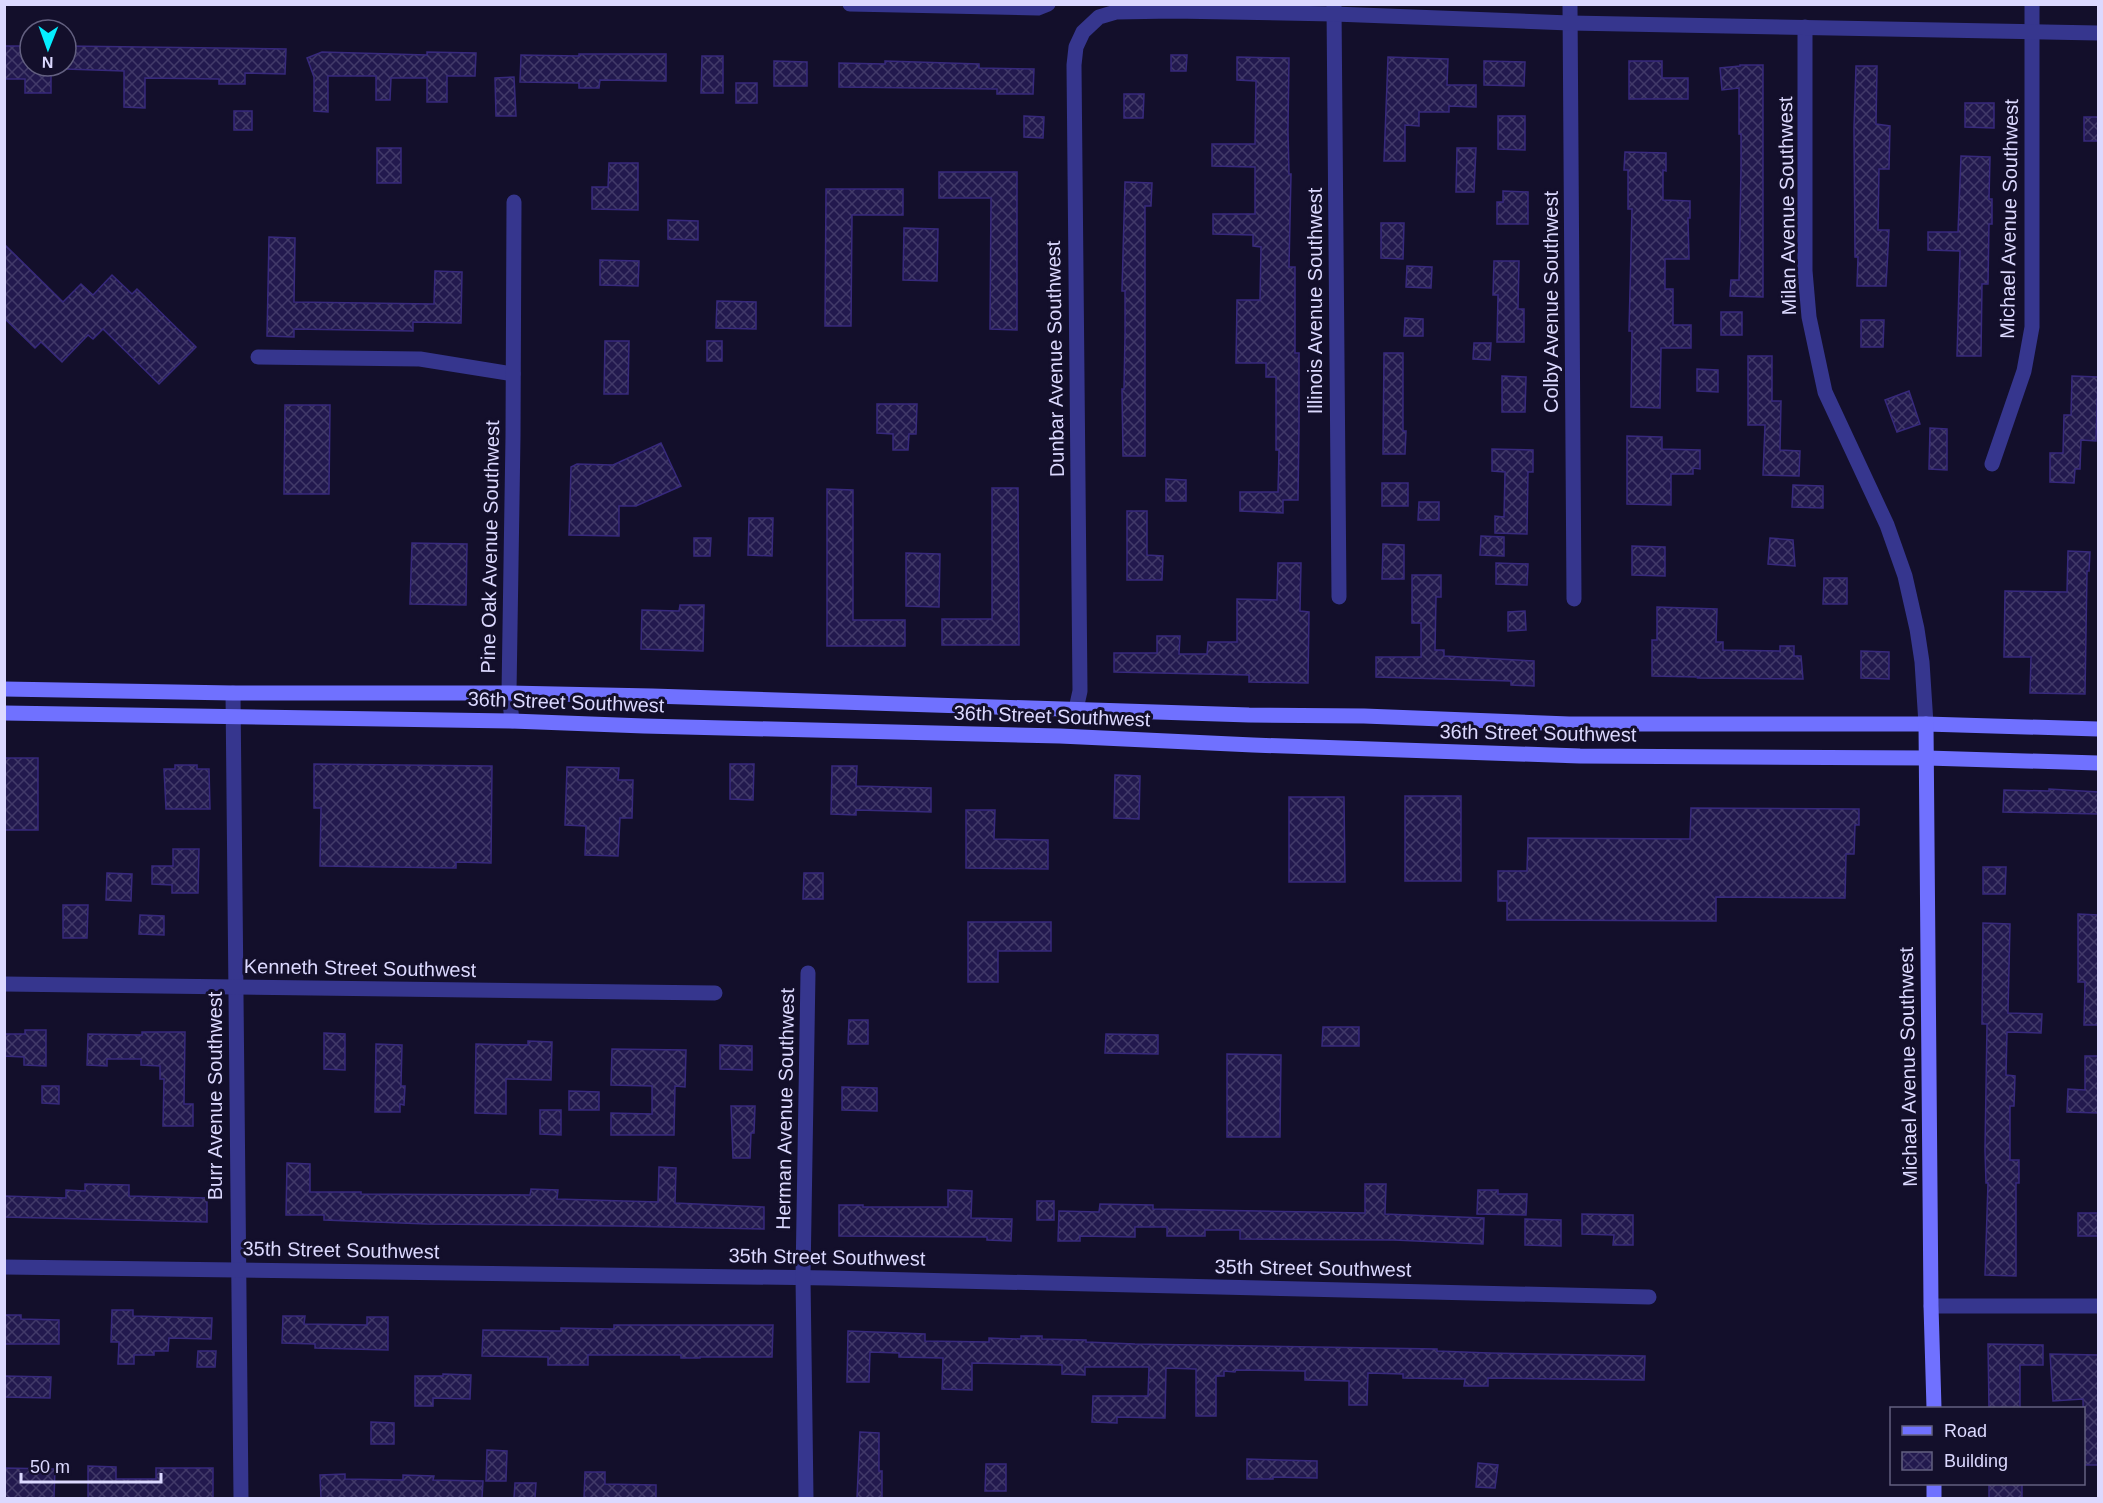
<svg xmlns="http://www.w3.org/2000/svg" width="2103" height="1503" viewBox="0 0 2103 1503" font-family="Arial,sans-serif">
  <defs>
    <pattern id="building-cross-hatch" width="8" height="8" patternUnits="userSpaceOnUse" patternTransform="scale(1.5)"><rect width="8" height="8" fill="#22194e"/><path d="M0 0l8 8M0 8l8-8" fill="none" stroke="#423a69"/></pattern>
  </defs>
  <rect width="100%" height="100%" fill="#130f2b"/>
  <g fill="url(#building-cross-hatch)" stroke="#37297c" stroke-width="1.5">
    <polygon points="4,46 30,46 30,66 51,66 51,93 25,93 25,79 4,79"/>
    <polygon points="66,46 286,49 285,74 245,73 245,84 219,84 219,79 145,78 145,108 124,107 124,71 66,69"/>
    <polygon points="322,52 427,55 427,52 476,53 475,76 447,76 447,102 427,102 427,78 391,78 390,100 376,100 376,76 328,76 328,112 314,111 314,77 307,58"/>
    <polygon points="579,54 666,54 666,81 600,80 599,88 579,88 579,83 520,82 521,55 579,56"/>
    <polygon points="1171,55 1187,55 1186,71 1171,71"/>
    <polygon points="702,56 723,56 723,93 701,93"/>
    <polygon points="1237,57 1289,58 1288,131 1289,174 1291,174 1289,267 1295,267 1295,353 1299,353 1299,427 1298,500 1283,500 1283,513 1240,511 1240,492 1278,492 1279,450 1276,450 1276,377 1266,377 1266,363 1236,363 1237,300 1260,300 1261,247 1253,246 1253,235 1213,234 1213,214 1255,214 1255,167 1212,166 1212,144 1255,144 1256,81 1237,80"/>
    <polygon points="1388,57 1448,59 1447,85 1476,85 1476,107 1449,106 1449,112 1419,112 1419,126 1405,125 1405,161 1384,161"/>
    <polygon points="774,61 807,62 807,86 774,86"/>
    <polygon points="885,61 979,64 979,68 1034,69 1033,94 997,94 997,89 839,87 839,63 885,64"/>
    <polygon points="1484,61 1525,62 1524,86 1484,85"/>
    <polygon points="1629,61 1662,61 1662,78 1688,78 1688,99 1629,99"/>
    <polygon points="1740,65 1763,65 1763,297 1730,296 1731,280 1739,280 1741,168 1741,134 1739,134 1739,88 1722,90 1720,68 1740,66"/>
    <polygon points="1856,66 1877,66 1876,124 1890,126 1889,169 1879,169 1878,230 1889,230 1886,286 1857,286 1858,257 1855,257 1854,128"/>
    <polygon points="514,77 516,116 496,116 495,78"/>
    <rect x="736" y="83" width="21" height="20"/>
    <polygon points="1124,94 1144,94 1143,118 1124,118"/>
    <polygon points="1965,103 1994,103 1994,128 1965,127"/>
    <rect x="234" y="111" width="18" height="19"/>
    <polygon points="1024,116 1044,117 1043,138 1024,137"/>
    <polygon points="1498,116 1525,116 1525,150 1498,149"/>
    <rect x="2084" y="117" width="14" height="24"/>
    <rect x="377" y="148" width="24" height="35"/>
    <polygon points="1457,148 1476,148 1474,192 1456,192"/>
    <polygon points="1625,152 1666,153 1666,171 1663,170 1663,200 1690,201 1690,218 1688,218 1689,259 1665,259 1665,289 1673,289 1673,325 1691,325 1691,348 1661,348 1660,408 1631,407 1632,331 1629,331 1632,209 1628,209 1628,170 1624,170"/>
    <polygon points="1961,156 1990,157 1989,199 1992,199 1992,224 1989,224 1988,284 1982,284 1981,356 1957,356 1960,251 1928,250 1928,232 1958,232"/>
    <polygon points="609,163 638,163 638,210 592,209 592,187 608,187"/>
    <polygon points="939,172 1017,172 1017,330 990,329 991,198 939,198"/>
    <polygon points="1125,182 1152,183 1151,206 1145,206 1145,456 1123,456 1122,389 1124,389 1125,335 1125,291 1122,291"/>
    <polygon points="826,189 903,189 903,215 852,215 851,326 825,326"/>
    <polygon points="1503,191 1528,192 1528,224 1497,224 1497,202 1503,202"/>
    <polygon points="668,220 698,221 698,240 668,239"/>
    <polygon points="1381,223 1404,223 1403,259 1381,258"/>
    <polygon points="904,228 938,229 937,281 903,280"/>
    <polygon points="269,237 295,238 294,302 434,304 435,271 462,272 461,323 413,322 413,331 294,329 294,337 267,336"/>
    <polygon points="4,244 63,302 81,284 93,295 112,275 132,294 137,289 196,347 159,384 103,329 93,339 88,335 62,362 41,342 35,348 4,318"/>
    <polygon points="600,260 639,261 638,286 600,285"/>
    <polygon points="1494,261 1519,261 1518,309 1524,309 1524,342 1497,342 1498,295 1493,295"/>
    <polygon points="1407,266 1432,267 1431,288 1406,287"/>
    <polygon points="717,301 756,302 756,329 716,328"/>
    <rect x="1721" y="312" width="21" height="23"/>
    <polygon points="1405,318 1423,319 1423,336 1404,336"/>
    <polygon points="1861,320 1884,320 1883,347 1861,347"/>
    <polygon points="605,341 629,341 628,394 604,394"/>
    <rect x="707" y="341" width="15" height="20"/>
    <polygon points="1474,343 1491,343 1490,360 1473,359"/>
    <polygon points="1384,353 1403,353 1403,431 1406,431 1405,454 1383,454"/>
    <polygon points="1748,356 1772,356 1772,401 1781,401 1780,450 1800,451 1799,476 1763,475 1765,425 1748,425"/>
    <polygon points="1697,369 1718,370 1718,392 1697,391"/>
    <polygon points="1502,376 1526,377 1525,412 1502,412"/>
    <polygon points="2072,376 2098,377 2096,441 2081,440 2080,469 2075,469 2074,483 2050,482 2050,453 2063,453 2064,415 2071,415"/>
    <polygon points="1909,391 1920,424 1897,432 1885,400"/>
    <polygon points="877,404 917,404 916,434 909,434 908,450 893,450 893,434 877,433"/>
    <polygon points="285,405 330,405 329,494 284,494"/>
    <polygon points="1930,428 1947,429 1947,470 1929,469"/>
    <polygon points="1627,436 1662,437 1662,449 1700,450 1700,469 1693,468 1693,474 1671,474 1671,505 1627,504"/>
    <polygon points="661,443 681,486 636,506 619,506 619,536 569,535 571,467 577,464 613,465"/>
    <polygon points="1492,449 1533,450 1533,472 1528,472 1527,534 1495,533 1495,516 1504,517 1505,472 1492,471"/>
    <polygon points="1166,479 1186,480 1186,501 1166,501"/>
    <rect x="1382" y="483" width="26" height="23"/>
    <polygon points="1793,485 1823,486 1823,508 1792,507"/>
    <polygon points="992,488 1018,488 1019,645 942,645 942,619 992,619"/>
    <polygon points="827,489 853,490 853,620 905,620 905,646 827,646"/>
    <polygon points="1419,502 1439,502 1439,520 1418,520"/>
    <polygon points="1127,511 1147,511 1147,555 1163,556 1162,580 1127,580"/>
    <polygon points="749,518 773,518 772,556 748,555"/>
    <polygon points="1481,536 1504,537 1504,556 1480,555"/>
    <polygon points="694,538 711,538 710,556 694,556"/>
    <polygon points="1770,538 1793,540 1795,566 1768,564"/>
    <polygon points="412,543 467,544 466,605 410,604"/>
    <polygon points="1383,544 1404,545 1404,579 1382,579"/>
    <polygon points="1632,546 1665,547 1665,576 1632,575"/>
    <polygon points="2068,551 2090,552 2089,571 2087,571 2085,694 2030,693 2031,657 2004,657 2005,591 2067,592"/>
    <polygon points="906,553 940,554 939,607 906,606"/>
    <polygon points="1278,563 1301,563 1300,611 1309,612 1308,683 1249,682 1249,675 1114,672 1114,653 1157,653 1157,636 1180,636 1179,654 1207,654 1208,642 1237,642 1237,599 1277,600"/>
    <polygon points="1496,563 1528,564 1527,585 1496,584"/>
    <polygon points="1412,575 1441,575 1441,597 1436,597 1435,650 1444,650 1444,656 1534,661 1534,686 1511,685 1511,681 1376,677 1376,657 1421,657 1421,623 1412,623"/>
    <polygon points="1824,578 1847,578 1847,604 1823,604"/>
    <polygon points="680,605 704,605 703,651 641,649 642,610 679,611"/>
    <polygon points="1657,607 1717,609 1716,642 1723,642 1723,650 1780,651 1780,646 1794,646 1794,656 1801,656 1803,679 1698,678 1699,677 1652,676 1652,640 1657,640"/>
    <polygon points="1525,611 1526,630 1508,631 1508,612"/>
    <polygon points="1861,651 1889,652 1889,679 1861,678"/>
    <rect x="4" y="758" width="34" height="72"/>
    <polygon points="314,764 492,766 491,863 456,862 456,868 320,866 321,808 314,808"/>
    <polygon points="730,764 754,764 753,800 730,799"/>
    <polygon points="175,765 197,765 197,769 209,769 210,809 166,809 164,769 175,769"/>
    <polygon points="832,766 857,766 856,786 931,788 931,812 856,810 856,815 831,814"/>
    <polygon points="567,767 619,768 618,780 633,780 632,818 620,818 618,856 585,855 586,826 565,825"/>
    <polygon points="1115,775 1140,776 1139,819 1114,818"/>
    <polygon points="2049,789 2098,792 2098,814 2003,812 2004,790 2049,791"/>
    <rect x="1405" y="796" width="56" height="85"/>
    <polygon points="1289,797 1344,797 1345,882 1289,882"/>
    <polygon points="1691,808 1859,809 1859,825 1855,825 1854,854 1846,854 1845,898 1716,897 1716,921 1507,920 1507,901 1498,901 1498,871 1527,871 1528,838 1690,839"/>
    <polygon points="966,810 995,810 994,839 1048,840 1048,869 966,868"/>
    <polygon points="173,849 199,849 198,893 172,893 172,885 152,884 152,866 173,866"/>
    <polygon points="1983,867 2006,867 2005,894 1983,894"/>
    <polygon points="107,873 132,874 131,901 106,900"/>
    <polygon points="804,873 823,873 823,899 803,899"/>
    <polygon points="63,905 88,905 87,938 63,938"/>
    <polygon points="2078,914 2098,915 2098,1025 2084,1025 2085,982 2078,982"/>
    <polygon points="140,915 164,916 164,935 139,934"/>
    <polygon points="968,922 1051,922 1051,951 998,951 998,982 968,982"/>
    <polygon points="1983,923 2010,924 2008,1013 2042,1014 2041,1033 2007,1032 2006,1075 2015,1076 2014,1106 2010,1106 2010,1160 2019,1160 2019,1183 2016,1183 2016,1276 1985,1275 1988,1183 1986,1183 1985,1150 1987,1024 1982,1024"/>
    <polygon points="849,1020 868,1020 868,1044 848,1044"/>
    <polygon points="1323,1027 1359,1027 1359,1046 1322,1046"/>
    <polygon points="25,1030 46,1030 46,1066 24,1065 24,1057 4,1056 4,1034 25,1034"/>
    <polygon points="142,1032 185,1032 184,1104 193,1104 193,1126 163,1126 164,1079 160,1079 160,1066 141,1065 141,1059 107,1059 107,1066 87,1065 88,1034 142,1035"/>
    <polygon points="324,1033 345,1034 345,1070 324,1069"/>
    <polygon points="1106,1034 1158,1035 1158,1054 1105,1053"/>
    <polygon points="528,1041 552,1042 551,1080 506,1079 506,1114 475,1113 476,1044 528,1045"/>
    <polygon points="376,1044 402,1045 401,1086 405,1086 404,1105 400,1104 400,1112 375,1112"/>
    <polygon points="720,1045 752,1046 752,1070 720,1069"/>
    <polygon points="612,1049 686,1050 685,1087 675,1086 674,1135 611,1135 611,1113 652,1114 652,1086 611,1085"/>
    <polygon points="1227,1054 1281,1055 1280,1137 1227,1137"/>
    <polygon points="2085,1056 2098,1056 2098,1113 2067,1112 2068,1089 2085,1090"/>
    <polygon points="42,1086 59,1086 59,1104 42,1103"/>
    <polygon points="842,1087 877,1088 877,1111 842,1110"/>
    <polygon points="569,1091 599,1092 599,1110 569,1110"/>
    <polygon points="731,1106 755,1106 754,1133 751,1133 750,1158 733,1158"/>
    <polygon points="540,1110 561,1110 561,1135 540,1134"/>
    <polygon points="287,1163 310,1164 310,1192 361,1192 361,1194 530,1195 531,1189 558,1190 557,1199 658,1202 659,1167 676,1168 675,1203 764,1207 764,1229 619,1226 427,1224 324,1220 324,1215 286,1215"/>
    <polygon points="85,1184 129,1185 129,1196 207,1198 207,1222 4,1217 4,1196 66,1198 66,1190 85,1191"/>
    <polygon points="1365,1184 1386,1184 1385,1214 1484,1218 1483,1244 1394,1240 1240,1239 1240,1230 1205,1230 1205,1236 1167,1236 1167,1227 1135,1227 1135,1237 1080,1236 1080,1241 1058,1241 1059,1211 1099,1212 1100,1204 1153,1205 1153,1209 1365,1213"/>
    <polygon points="948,1190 972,1191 971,1218 1012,1219 1011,1241 987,1240 987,1237 839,1236 839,1205 863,1205 863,1207 948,1207"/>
    <polygon points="1478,1190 1498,1190 1498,1194 1527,1194 1526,1215 1477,1214"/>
    <rect x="1037" y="1201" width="17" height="19"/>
    <rect x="2078" y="1213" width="20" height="23"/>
    <polygon points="1582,1214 1633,1215 1633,1245 1613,1245 1614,1235 1582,1234"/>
    <polygon points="1525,1219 1561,1220 1561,1246 1525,1245"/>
    <polygon points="112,1310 133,1310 133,1316 212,1318 211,1339 169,1338 168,1351 154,1351 154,1355 134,1355 134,1364 118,1364 119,1342 111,1342"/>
    <polygon points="4,1315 21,1315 21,1319 59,1320 59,1344 4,1344"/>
    <polygon points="283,1316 305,1316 304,1324 367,1325 367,1317 388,1317 388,1350 315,1348 315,1344 282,1343"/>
    <polygon points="614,1325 773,1325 772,1357 700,1357 700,1358 681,1358 681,1355 588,1355 588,1365 548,1365 548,1357 482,1356 483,1330 561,1331 561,1328 614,1329"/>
    <polygon points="848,1331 925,1334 925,1341 989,1342 989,1338 1021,1339 1021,1336 1042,1336 1042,1339 1086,1340 1086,1342 1135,1344 1437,1349 1437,1351 1489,1353 1645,1356 1644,1380 1488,1378 1488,1386 1464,1386 1465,1379 1403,1378 1403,1374 1368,1373 1367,1405 1349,1405 1349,1381 1305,1380 1305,1371 1236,1370 1235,1372 1224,1371 1224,1376 1216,1376 1216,1416 1196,1416 1196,1369 1166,1368 1165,1418 1117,1417 1117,1423 1092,1422 1093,1396 1148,1396 1149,1367 1085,1367 1085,1375 1062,1374 1062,1365 972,1363 972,1390 942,1389 943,1358 899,1357 899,1353 870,1352 869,1382 847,1382"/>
    <polygon points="1988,1344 2043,1345 2043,1365 2020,1365 2020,1408 1989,1408"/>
    <polygon points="198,1351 216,1351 215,1367 197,1367"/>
    <polygon points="2050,1354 2098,1355 2098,1465 2084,1465 2083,1399 2053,1401"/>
    <polygon points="443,1374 471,1375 470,1399 433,1398 433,1406 415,1406 415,1376 443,1376"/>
    <polygon points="4,1376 51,1377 50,1398 4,1397"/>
    <polygon points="371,1422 394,1423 394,1444 371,1444"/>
    <polygon points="860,1432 879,1433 879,1471 882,1471 882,1498 857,1498"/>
    <polygon points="487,1450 507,1451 506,1481 486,1481"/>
    <polygon points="1247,1459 1317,1461 1317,1478 1273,1477 1273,1479 1247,1479"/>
    <polygon points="1478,1463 1498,1465 1495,1488 1476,1487"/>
    <polygon points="986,1464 1006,1464 1006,1491 985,1491"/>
    <polygon points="88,1466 116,1467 116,1479 156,1479 156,1468 213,1468 213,1498 88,1498"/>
    <polygon points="4,1468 55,1469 54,1498 4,1498"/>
    <polygon points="585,1472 605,1472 605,1484 656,1485 656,1498 584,1498"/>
    <polygon points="345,1474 345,1479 403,1480 403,1475 434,1476 433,1480 483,1481 482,1498 321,1498 320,1475"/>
    <polygon points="515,1483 536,1483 535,1498 514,1498"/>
    <rect x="1989" y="1484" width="33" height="14"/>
  </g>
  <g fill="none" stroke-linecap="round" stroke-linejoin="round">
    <g stroke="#36368e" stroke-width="15">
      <polyline points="850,4 1038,8 1048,4"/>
      <polyline points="1570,4 1574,599"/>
      <polyline points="1334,6 1339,597"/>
      <polyline points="1805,27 1805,271 1809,317 1825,392 1887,525 1905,576 1917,629 1922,662 1926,724"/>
      <polyline points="258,357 420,359 513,374"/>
      <polyline points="1992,464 2024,371 2032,327 2032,4"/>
      <polyline points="233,693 241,1498"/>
      <polyline points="1076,709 1080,691 1074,65 1076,47 1083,32 1099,17 1116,12 1173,11 1334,14 1570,23 2098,33"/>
      <polyline points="512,721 509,693 513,436 514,202"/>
      <polyline points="4,984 715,993"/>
      <polyline points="4,1267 829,1278 1649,1297"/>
      <polyline points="1931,1306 2098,1306"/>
      <polyline points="806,1498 803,1277 808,973"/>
    </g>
    <g stroke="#7071ff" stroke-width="15">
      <polyline points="4,689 233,693 509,693 652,696 1249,715 1364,716 1569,724 1926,724 2098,729"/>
      <polyline points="4,713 512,721 644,726 1060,736 1253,745 1580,756 1927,758 2098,763"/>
      <polyline points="1926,724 1931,1306 1934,1408"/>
      <polyline points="1934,1484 1934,1498"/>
    </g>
  </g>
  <g text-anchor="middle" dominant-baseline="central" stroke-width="6" stroke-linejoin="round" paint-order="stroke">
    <g font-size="20" fill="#dcd9ff" stroke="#130f2b">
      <text transform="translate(1787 206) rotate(-91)">Milan Avenue Southwest</text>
      <text transform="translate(2009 219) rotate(-89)">Michael Avenue Southwest</text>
      <text transform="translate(1315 301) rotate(-90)">Illinois Avenue Southwest</text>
      <text transform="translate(1551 302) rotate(-90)">Colby Avenue Southwest</text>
      <text transform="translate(1055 359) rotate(-91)">Dunbar Avenue Southwest</text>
      <text transform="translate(490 547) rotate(-89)">Pine Oak Avenue Southwest</text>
      <text transform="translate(566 702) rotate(2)">36th Street Southwest</text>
      <text transform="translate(1052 716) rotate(2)">36th Street Southwest</text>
      <text transform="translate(1538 733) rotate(1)">36th Street Southwest</text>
      <text transform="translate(360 968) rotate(1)">Kenneth Street Southwest</text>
      <text transform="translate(1908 1067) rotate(-91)">Michael Avenue Southwest</text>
      <text transform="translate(215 1096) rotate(-90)">Burr Avenue Southwest</text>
      <text transform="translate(785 1109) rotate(-89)">Herman Avenue Southwest</text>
      <text transform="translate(341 1250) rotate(1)">35th Street Southwest</text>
      <text transform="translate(827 1257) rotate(1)">35th Street Southwest</text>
      <text transform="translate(1313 1268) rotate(1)">35th Street Southwest</text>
    </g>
  </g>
  <rect width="2103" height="1503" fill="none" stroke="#dcd9ff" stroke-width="12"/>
  <rect x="1890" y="1407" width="195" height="78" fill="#130f2b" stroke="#636080" stroke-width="1.5"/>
  <rect x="1902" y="1426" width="30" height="9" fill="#7071ff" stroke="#636080" stroke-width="1.5"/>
  <text x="1944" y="1437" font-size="18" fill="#dcd9ff">Road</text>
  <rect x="1902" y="1452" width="30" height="18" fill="url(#building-cross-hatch)" stroke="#636080" stroke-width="1.5"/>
  <text x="1944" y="1467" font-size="18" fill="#dcd9ff">Building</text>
  <g transform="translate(48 48) rotate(181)"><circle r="28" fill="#130f2b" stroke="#636080" stroke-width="1.5"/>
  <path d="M0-4.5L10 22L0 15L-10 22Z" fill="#05eeff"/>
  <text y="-9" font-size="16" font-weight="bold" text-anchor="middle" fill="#dcd9ff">N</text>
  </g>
  <path d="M21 1473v9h140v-9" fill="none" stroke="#dcd9ff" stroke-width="3"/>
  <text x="30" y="1473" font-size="18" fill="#dcd9ff" stroke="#130f2b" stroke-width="4.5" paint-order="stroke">50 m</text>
</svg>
